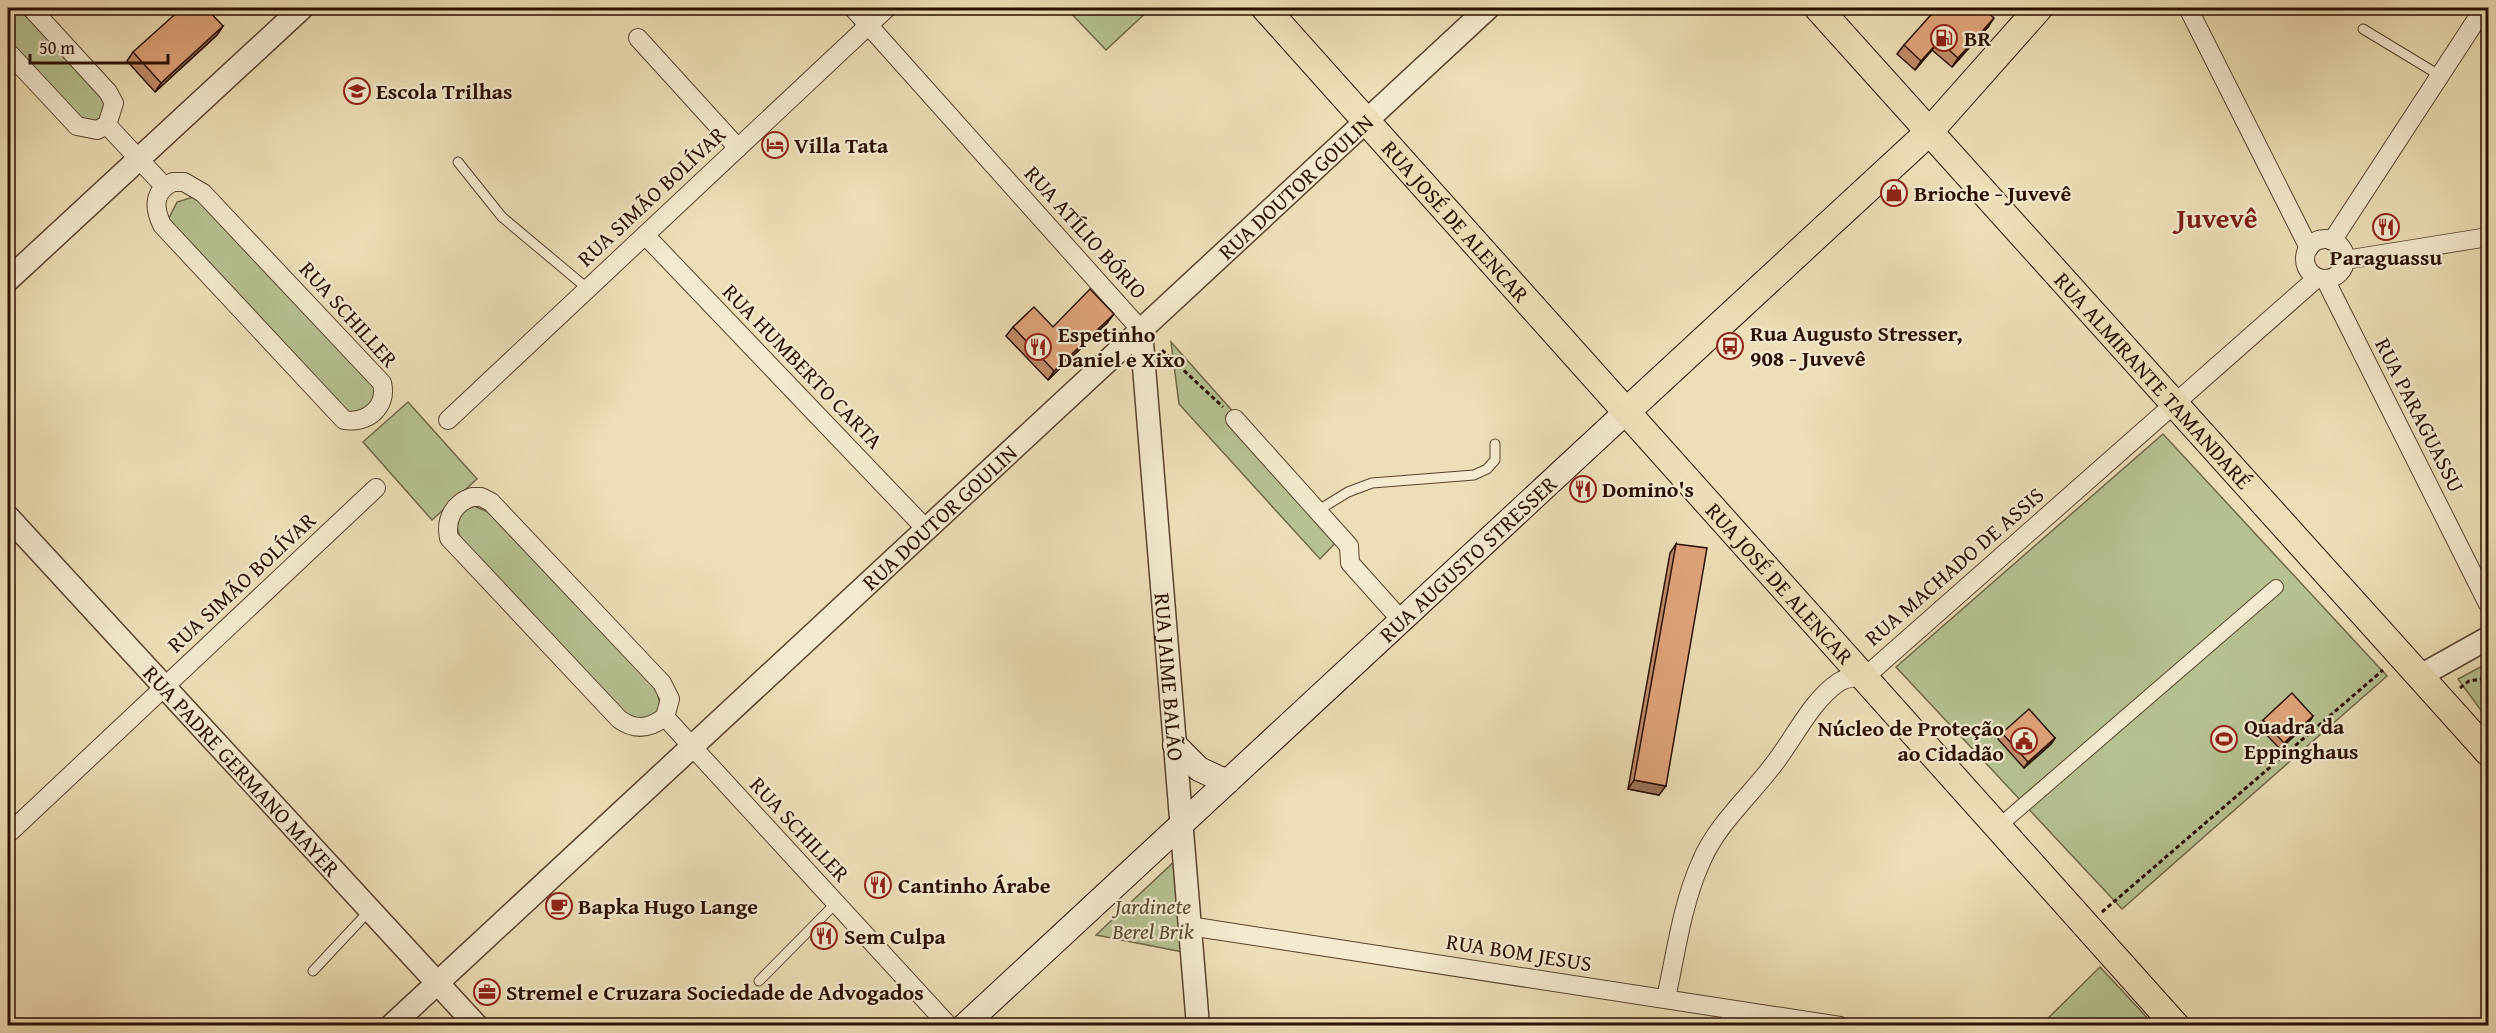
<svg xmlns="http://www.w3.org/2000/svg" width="2496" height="1033" viewBox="0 0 2496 1033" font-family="'Gentium Book Plus',serif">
  <rect width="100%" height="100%" fill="#eddeb5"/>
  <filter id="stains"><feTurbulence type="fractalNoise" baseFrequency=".00333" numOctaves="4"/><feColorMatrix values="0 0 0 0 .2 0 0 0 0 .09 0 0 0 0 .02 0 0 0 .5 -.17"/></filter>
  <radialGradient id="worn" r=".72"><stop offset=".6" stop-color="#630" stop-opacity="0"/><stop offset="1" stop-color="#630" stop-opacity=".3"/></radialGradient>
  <g fill="#b5c290" stroke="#706848" stroke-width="1.5">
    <polygon points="8,8 21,8 103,97 107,109 96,123 81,122 8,41"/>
    <polygon points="1066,8 1151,8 1106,50"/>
    <polygon points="196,196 376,384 374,401 361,412 345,412 168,220 177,202"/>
    <polygon points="1171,342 1343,535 1320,559 1179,404"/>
    <polygon points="408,402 477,479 432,520 363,442"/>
    <polygon points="2163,434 2387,676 2122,909 1896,667"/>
    <path d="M 474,506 L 488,512 L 657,689 L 660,706 L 655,715 L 646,720 L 626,715 L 461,539 L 456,525 C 460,515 464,510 474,506 Z"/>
    <polygon points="2488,663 2488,720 2458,679"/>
    <polygon points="1177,859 1183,952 1096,935"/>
    <polygon points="2100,967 2154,1025 2041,1025"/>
  </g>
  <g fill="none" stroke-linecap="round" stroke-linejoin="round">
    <defs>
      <g id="service">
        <polyline points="2363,29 2439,75"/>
        <polyline points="458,162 502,217 588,289"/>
        <polyline points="1317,511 1348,492 1372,483 1474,475 1487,469 1495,460 1495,444"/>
        <polyline points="313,971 370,910"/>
        <polyline points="759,981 836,903"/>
        <polyline points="1726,1026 1728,1008"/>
      </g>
      <polyline id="pedestrian" points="1998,827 2276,587"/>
      <g id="minor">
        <polyline points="853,8 1141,330"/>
        <polyline points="2188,8 2309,248"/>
        <polyline points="638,38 738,148"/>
        <polyline points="8,52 77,126 97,130 107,125 114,103 108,92 31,8"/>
        <polyline points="107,125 164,186"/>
        <path d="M 173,182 L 184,182 L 203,193 L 382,383 C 388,407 367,424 344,420 L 162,225 C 153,206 154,191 173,182 Z"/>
        <polyline points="645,235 926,529"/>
        <circle cx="2325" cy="259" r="20"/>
        <polyline points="2332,241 2484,8"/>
        <polyline points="2345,260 2488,237"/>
        <polyline points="2325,279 2488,604"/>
        <polyline points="1235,419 1349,546 1350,563 1402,621"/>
        <polyline points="448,420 887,8"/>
        <path d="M 472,497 L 481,497 L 491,502 L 662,683 L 670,699 L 665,717 C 649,729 635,731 619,719 L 449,538 C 445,519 454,503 472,497 Z"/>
        <polyline points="665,717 949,1026"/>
        <polyline points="8,834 376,488"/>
        <polyline points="1189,926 1840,1026"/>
        <path d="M 1666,998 C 1676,953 1682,904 1701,862 C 1717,824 1750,796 1774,764 C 1795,737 1811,701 1839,682 C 1847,677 1856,677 1866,676 L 2317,278"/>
      </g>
      <g id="tertiary">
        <polyline points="8,280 302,8"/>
        <path id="s1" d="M 1141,330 L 1198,1026"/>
        <path id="s2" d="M 8,517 L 477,1026"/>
        <polyline points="2420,676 2488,638"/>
        <path id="s3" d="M 391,1026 L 1488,8"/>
      </g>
      <g id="secondary">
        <polyline points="1175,745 1199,769 1227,782"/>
        <path id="s4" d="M 964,1026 L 1627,411"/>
      </g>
      <g id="primary">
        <path id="s5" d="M 1265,8 L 2176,1026"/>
        <path id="s6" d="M 1818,8 L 2488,752"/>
        <polyline points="1627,411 1929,132 2039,8"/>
      </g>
    </defs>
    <use href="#service" stroke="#5b422d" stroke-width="11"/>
    <use href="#pedestrian" stroke="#5b422d" stroke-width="16"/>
    <use href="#minor" stroke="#5b422d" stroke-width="20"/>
    <use href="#tertiary" stroke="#5b422d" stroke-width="25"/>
    <use href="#secondary" stroke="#2a0e00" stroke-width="26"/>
    <use href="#primary" stroke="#2a0e00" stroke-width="29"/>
    <g stroke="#2a0e00" stroke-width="3" stroke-dasharray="4.5 3" stroke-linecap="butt">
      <polyline points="1162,350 1223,407"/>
      <polyline points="2460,688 2469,681 2488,678"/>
      <polyline points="2102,912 2383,670"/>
    </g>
    <use href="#service" stroke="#f3eacf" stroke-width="9"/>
    <use href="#pedestrian" stroke="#f3eacf" stroke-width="14"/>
    <use href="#minor" stroke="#f3eacf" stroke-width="18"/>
    <use href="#tertiary" stroke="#f3eacf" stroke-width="22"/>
    <use href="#secondary" stroke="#f3eacf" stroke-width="24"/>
    <use href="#primary" stroke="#eddeb5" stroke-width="27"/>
  </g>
  <g fill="#c08c69" stroke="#2a0e00" stroke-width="1.5">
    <polygon points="223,26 217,35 155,92 127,61 133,52"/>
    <polygon points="1988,27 1952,67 1932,50 1915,70 1897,54 1904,45"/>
    <polygon points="1107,323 1048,380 1006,336 1013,327 1053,327"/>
    <polygon points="1676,544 1659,795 1628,789 1670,553"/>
    <polygon points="2313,716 2309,722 2280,749 2259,727 2263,720"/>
    <polygon points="2002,733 2055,738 2051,744 2024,768 1998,739"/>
  </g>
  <g fill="#9c7255" stroke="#2a0e00" stroke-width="1.5">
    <polygon points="1994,18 1988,27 1952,67 1958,58"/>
    <polygon points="223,26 217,35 155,92 161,83"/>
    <polygon points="1939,41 1932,50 1915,70 1921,61"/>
    <polygon points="1114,314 1107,323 1048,380 1054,371"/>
    <polygon points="2313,716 2309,722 2280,749 2284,743"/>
    <polygon points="2055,738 2051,744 2024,768 2028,762"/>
    <polygon points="1634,780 1666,786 1659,795 1628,789"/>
  </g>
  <g fill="#dfa37a" stroke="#2a0e00" stroke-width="1.5">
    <polygon points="182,8 206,8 223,26 161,83 133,52"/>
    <polygon points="1937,8 1983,8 1994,18 1958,58 1939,41 1921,61 1904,45"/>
    <polygon points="1090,289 1114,314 1054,371 1013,327 1034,307 1053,327"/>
    <polygon points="1676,544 1707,548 1666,786 1634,780"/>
    <polygon points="2292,693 2313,716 2284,743 2263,720"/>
    <polygon points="2029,709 2055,738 2028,762 2002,733"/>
  </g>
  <defs>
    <symbol id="fuel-ring" viewBox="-11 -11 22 22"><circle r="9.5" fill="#f3eacf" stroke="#8f2418" stroke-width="1.5"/><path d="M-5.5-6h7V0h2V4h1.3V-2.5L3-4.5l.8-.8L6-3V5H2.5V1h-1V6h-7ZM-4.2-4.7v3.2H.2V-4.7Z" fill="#8f2418"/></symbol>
    <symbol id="school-ring" viewBox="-11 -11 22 22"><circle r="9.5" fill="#f3eacf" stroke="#8f2418" stroke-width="1.5"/><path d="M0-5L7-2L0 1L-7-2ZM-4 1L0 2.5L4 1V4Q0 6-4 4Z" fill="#8f2418"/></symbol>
    <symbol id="hotel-ring" viewBox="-11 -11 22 22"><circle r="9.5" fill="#f3eacf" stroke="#8f2418" stroke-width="1.5"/><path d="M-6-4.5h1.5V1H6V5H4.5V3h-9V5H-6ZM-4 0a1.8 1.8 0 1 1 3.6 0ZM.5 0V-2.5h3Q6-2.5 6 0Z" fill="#8f2418"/></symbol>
    <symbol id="shop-ring" viewBox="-11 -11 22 22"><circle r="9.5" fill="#f3eacf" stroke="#8f2418" stroke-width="1.5"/><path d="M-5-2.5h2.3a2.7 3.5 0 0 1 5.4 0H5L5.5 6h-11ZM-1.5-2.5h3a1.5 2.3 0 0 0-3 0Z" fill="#8f2418"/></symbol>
    <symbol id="restaurant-ring" viewBox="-11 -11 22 22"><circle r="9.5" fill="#f3eacf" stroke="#8f2418" stroke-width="1.5"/><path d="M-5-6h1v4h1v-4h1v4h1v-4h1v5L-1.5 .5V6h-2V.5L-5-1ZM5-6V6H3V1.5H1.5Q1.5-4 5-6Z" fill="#8f2418"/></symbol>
    <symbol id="bus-ring" viewBox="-11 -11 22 22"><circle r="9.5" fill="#f3eacf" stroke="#8f2418" stroke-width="1.5"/><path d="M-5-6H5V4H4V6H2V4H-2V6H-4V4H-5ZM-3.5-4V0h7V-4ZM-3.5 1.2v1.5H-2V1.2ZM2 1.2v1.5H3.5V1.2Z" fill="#8f2418"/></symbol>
    <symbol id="stadium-ring" viewBox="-11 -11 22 22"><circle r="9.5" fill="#f3eacf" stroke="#8f2418" stroke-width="1.5"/><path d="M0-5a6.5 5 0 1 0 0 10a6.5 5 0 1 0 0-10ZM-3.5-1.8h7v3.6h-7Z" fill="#8f2418"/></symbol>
    <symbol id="civic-ring" viewBox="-11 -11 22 22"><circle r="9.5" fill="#f3eacf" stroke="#8f2418" stroke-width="1.5"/><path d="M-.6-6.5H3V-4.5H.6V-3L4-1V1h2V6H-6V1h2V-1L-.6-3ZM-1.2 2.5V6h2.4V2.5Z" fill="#8f2418"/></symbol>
    <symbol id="cafe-ring" viewBox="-11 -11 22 22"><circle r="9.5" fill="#f3eacf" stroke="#8f2418" stroke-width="1.5"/><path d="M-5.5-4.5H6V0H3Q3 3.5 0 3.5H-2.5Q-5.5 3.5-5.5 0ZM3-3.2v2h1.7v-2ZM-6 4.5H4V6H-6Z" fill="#8f2418"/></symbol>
    <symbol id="office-ring" viewBox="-11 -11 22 22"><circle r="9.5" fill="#f3eacf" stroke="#8f2418" stroke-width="1.5"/><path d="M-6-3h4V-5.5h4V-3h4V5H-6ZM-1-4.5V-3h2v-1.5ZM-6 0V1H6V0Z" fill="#8f2418"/></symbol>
  </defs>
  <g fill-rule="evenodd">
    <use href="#fuel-ring" x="1929" y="23" width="30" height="30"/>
    <use href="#school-ring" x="342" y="76" width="30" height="30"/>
    <use href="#hotel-ring" x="760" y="130" width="30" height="30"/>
    <use href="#shop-ring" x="1879" y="178" width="30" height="30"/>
    <use href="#restaurant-ring" x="2371" y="212" width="30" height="30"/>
    <use href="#bus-ring" x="1715" y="331" width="30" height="30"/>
    <use href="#restaurant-ring" x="1023" y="332" width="30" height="30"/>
    <use href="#restaurant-ring" x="1568" y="474" width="30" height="30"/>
    <use href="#stadium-ring" x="2209" y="724" width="30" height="30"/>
    <use href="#civic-ring" x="2009" y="726" width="30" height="30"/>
    <use href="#restaurant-ring" x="863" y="870" width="30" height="30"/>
    <use href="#cafe-ring" x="544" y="891" width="30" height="30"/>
    <use href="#restaurant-ring" x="809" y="921" width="30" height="30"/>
    <use href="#office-ring" x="472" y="977" width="30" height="30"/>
  </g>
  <g text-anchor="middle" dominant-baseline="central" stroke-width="4.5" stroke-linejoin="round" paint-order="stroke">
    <g font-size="22" font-weight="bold" fill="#2a0e00" stroke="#f3eacf" text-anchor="start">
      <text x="1964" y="38">BR</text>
      <text x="376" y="91">Escola Trilhas</text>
      <text x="794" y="145">Villa Tata</text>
      <text x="1914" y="193">Brioche - Juvevê</text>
      <text x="2386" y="257" text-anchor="middle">Paraguassu</text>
      <text x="1750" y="333">Rua Augusto Stresser,<tspan x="1750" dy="25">908 - Juvevê</tspan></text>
      <text x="1058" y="334">Espetinho<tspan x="1058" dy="25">Daniel e Xixo</tspan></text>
      <text x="1602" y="489">Domino's</text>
      <text x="2244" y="726">Quadra da<tspan x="2244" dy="25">Eppinghaus</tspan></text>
      <text x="2004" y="728" text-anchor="end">Núcleo de Proteção<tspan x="2004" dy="25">ao Cidadão</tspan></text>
      <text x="898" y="885">Cantinho Árabe</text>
      <text x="578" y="906">Bapka Hugo Lange</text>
      <text x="844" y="936">Sem Culpa</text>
      <text x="506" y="992">Stremel e Cruzara Sociedade de Advogados</text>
    </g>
    <g font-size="22" fill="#2a0e00" stroke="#f3eacf">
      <text stroke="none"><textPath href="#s3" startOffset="1234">RUA DOUTOR GOULIN</textPath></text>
      <text transform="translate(651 196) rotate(-43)">RUA SIMÃO BOLÍVAR</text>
      <text stroke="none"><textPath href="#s5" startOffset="286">RUA JOSÉ DE ALENCAR</textPath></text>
      <text transform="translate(1086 232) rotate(48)">RUA ATÍLIO BÓRIO</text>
      <text transform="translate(349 314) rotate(48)">RUA SCHILLER</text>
      <text transform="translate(803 366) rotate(46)">RUA HUMBERTO CARTA</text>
      <text stroke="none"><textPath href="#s6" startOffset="501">RUA ALMIRANTE TAMANDARÉ</textPath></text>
      <text transform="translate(2420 415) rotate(63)">RUA PARAGUASSU</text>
      <text stroke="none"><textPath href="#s3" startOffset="748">RUA DOUTOR GOULIN</textPath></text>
      <text stroke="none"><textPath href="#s4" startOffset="687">RUA AUGUSTO STRESSER</textPath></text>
      <text transform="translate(1954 566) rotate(-41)">RUA MACHADO DE ASSIS</text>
      <text transform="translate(241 582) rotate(-43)">RUA SIMÃO BOLÍVAR</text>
      <text stroke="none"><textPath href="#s5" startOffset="772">RUA JOSÉ DE ALENCAR</textPath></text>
      <text stroke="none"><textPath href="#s1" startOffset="348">RUA JAIME BALÃO</textPath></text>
      <text stroke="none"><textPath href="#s2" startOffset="345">RUA PADRE GERMANO MAYER</textPath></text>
      <text transform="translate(800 829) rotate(47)">RUA SCHILLER</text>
      <text transform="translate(1519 952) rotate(9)">RUA BOM JESUS</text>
    </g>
    <g font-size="22" font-style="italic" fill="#5b4d32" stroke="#f3eacf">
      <text x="1153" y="906">Jardinete<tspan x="1153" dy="25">Berel Brik</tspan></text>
    </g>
    <g font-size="28" font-weight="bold" fill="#7a1f14" stroke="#f3eacf">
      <text x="2217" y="217">Juvevê</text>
    </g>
  </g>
  <rect width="2496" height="1033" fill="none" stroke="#eddeb5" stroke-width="30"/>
  <rect x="9" y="9" width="2478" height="1015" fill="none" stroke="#2a0e00" stroke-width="3"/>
  <rect x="15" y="15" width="2466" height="1003" fill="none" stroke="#2a0e00" stroke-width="1.5"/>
  <path d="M30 54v9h138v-9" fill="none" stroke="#2a0e00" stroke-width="3"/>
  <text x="39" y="54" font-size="18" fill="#2a0e00" stroke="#f3eacf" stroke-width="4.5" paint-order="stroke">50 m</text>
  <rect width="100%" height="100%" filter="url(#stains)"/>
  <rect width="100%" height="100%" fill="url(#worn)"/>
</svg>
